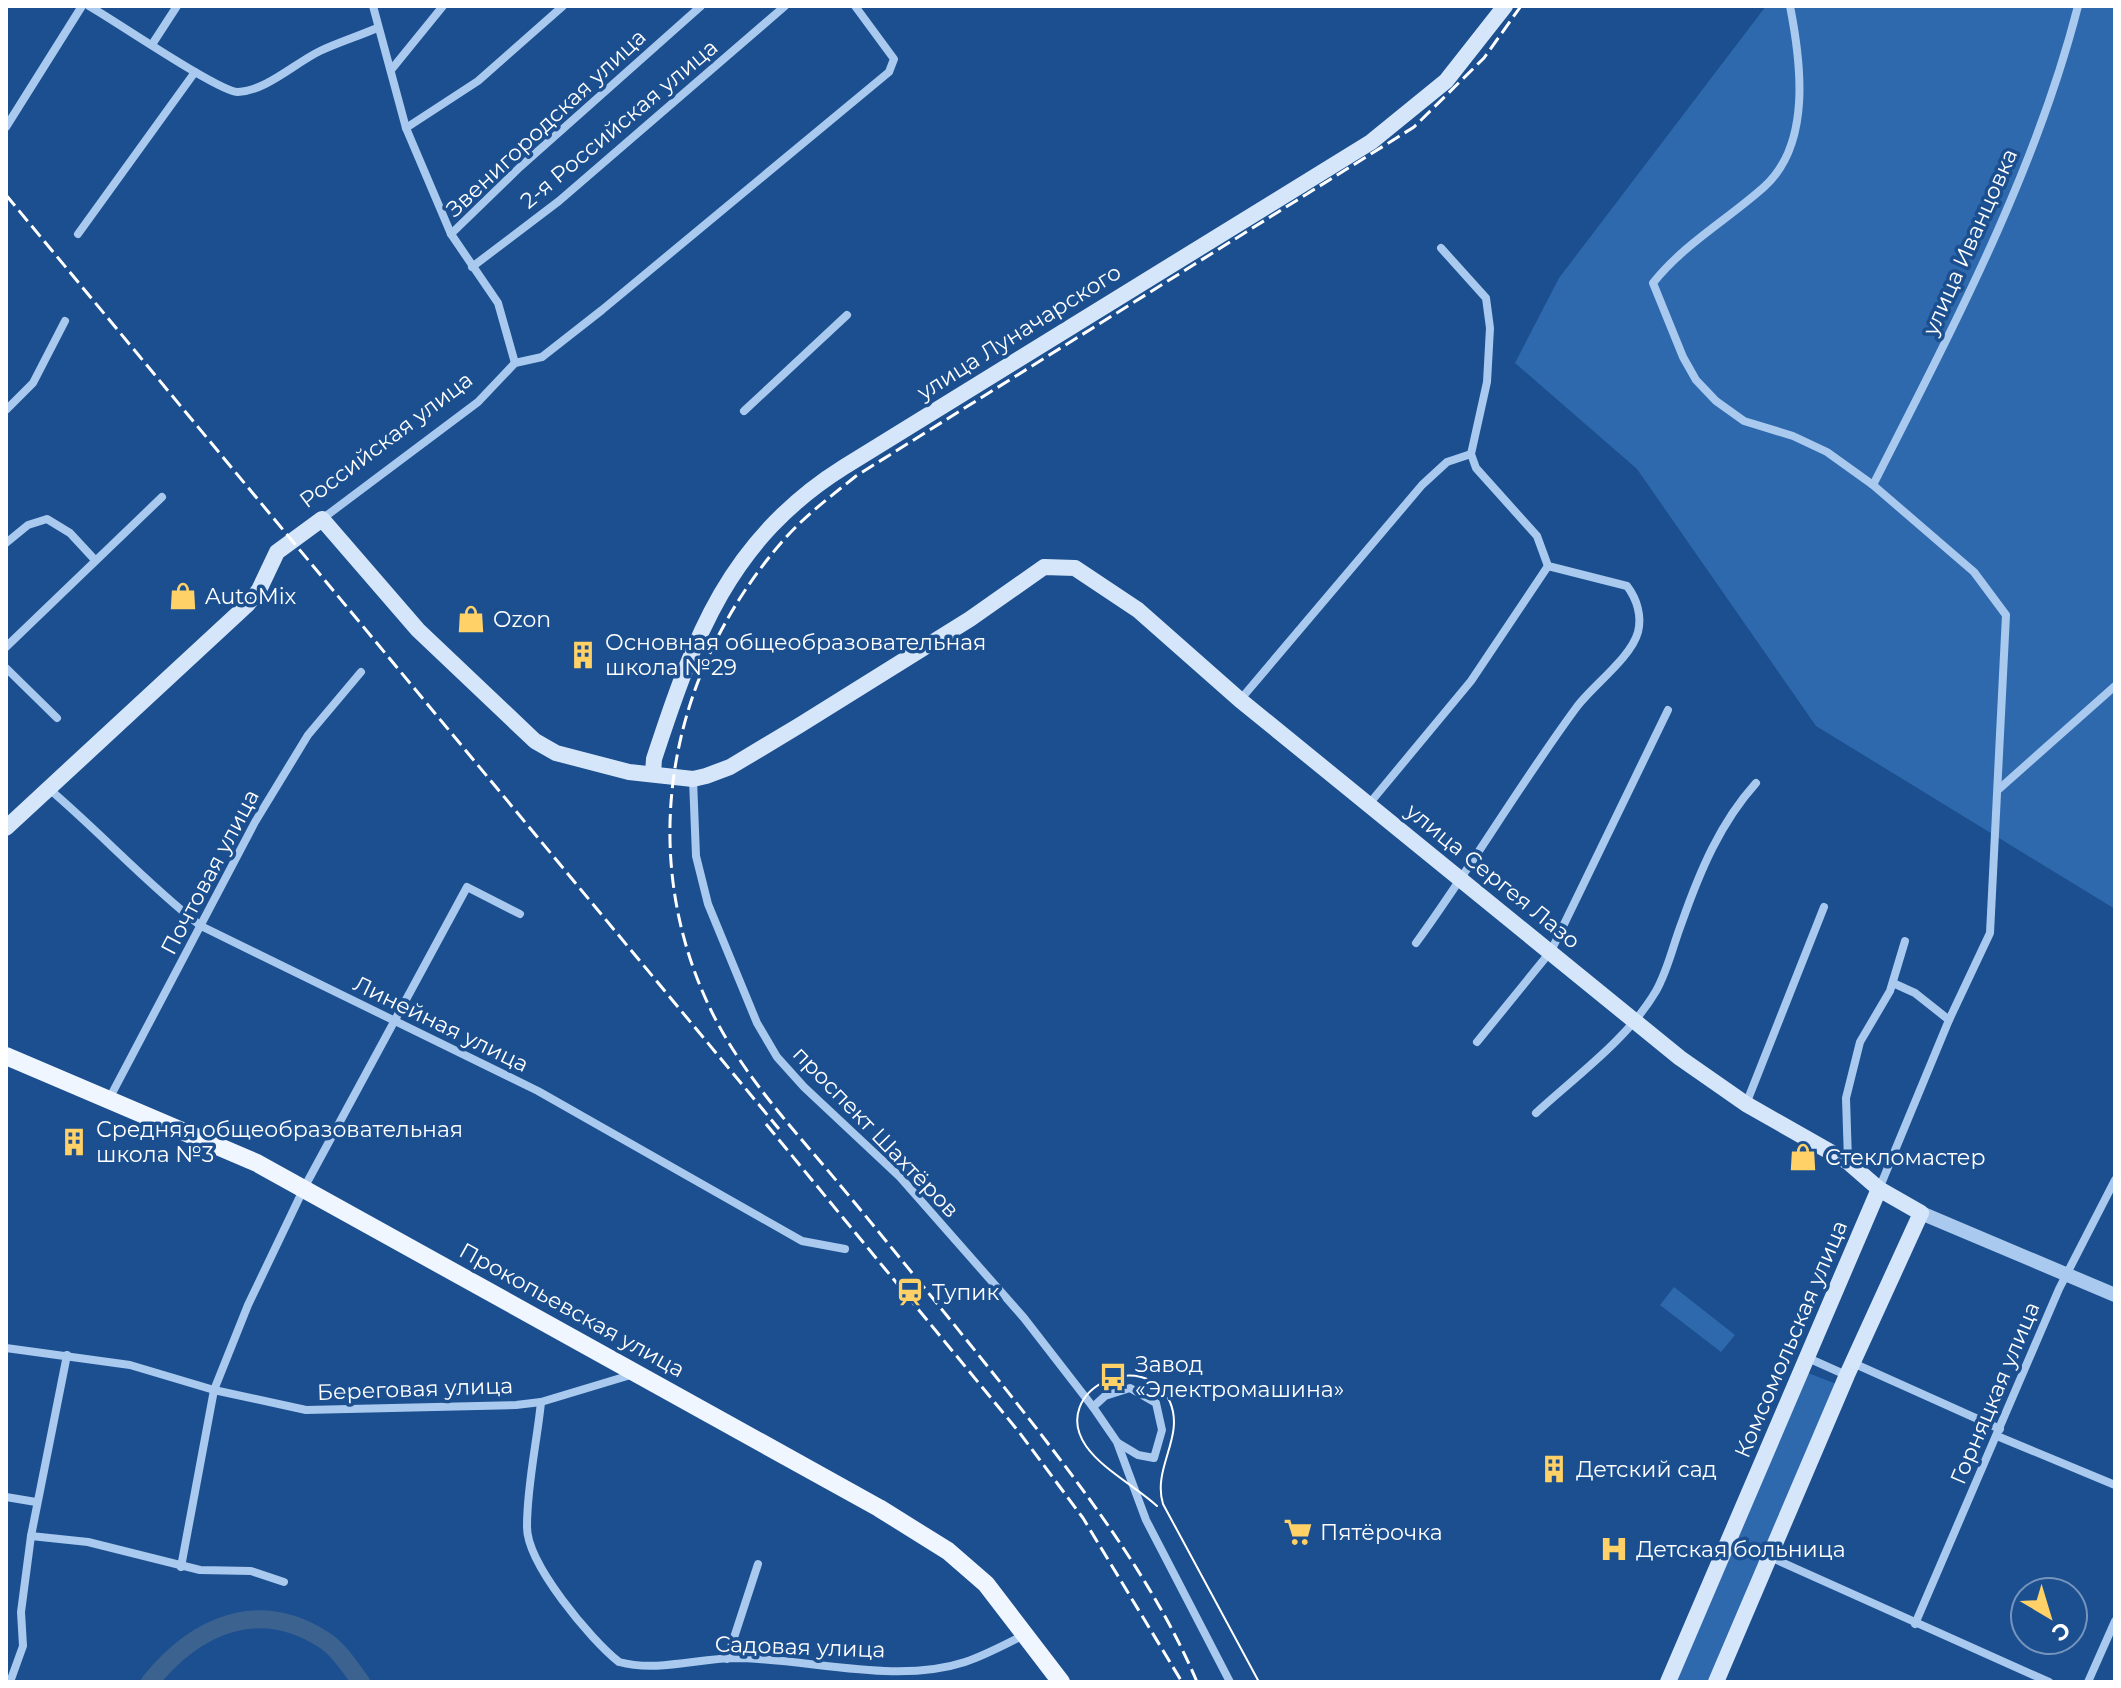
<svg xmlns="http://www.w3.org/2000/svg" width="2121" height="1688" viewBox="0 0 2121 1688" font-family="Montserrat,sans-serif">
  <rect width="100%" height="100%" fill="#1b4f8f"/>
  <g fill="#2e69ad">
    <polygon points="1766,6 2115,6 2115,909 1816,726 1637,469 1515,363 1559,278"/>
    <polygon points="1674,1287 1735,1335 1721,1352 1660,1305"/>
    <polygon points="1803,1371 1839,1385 1710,1682 1675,1682"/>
  </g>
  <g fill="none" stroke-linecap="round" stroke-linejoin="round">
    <path stroke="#3c6290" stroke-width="18" d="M 150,1682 C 195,1626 258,1597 324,1640 C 338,1648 351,1669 361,1682"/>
    <g stroke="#a9c9ee" stroke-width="8">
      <path d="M 89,6 C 114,20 219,92 238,92 C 266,91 295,63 320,51 C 339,42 359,36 377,28"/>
      <polyline points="373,6 406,128 451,234 498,303 515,363"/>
      <path d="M 1790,6 C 1801,62 1812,144 1764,187 C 1727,220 1684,244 1653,283 L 1683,357 L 1696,380 L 1716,401 L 1744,421 L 1793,436 L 1827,452 L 1873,485 L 1974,572 L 2006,615 L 1990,933 L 1949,1020 L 1879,1189"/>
      <polyline points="153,43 177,6"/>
      <polyline points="391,70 443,6"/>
      <polyline points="6,127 82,6"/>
      <polyline points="406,128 478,81 563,6"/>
      <polyline points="78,234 195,72"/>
      <polyline points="451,234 520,167 701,6"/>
      <polyline points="472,267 559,201 785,6"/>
      <polyline points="6,410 33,383 65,321"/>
      <polyline points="744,411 847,315"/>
      <path d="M 1873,485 C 1951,331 2035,174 2078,6"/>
      <polyline points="322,519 478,402 515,363 542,357 602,310 889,72 894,59 855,6"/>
      <polyline points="6,543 28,525 47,519 70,533 95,560"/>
      <polyline points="6,647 162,497"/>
      <polyline points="6,668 57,718"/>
      <polyline points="1240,700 1422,485 1447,462 1471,454"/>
      <polyline points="693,779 696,856 708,904 757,1023 777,1057 804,1087 900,1177 1024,1318 1093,1407 1117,1442 1146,1520 1230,1682"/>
      <path d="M 48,788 C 101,833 147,884 201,926 L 538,1091 L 802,1241 L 845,1249"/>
      <polyline points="1999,789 2115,686"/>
      <polyline points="1369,804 1471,681 1548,566"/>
      <path d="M 1416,943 C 1472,866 1520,784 1576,708 C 1592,686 1631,658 1638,632 C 1642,616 1637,599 1627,586 L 1548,566 L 1537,536 L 1476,468 L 1471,454 L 1487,382 L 1490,328 L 1486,298 L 1441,248"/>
      <polyline points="1893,983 1915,993 1949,1020"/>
      <polyline points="1477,1042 1551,951 1668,710"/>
      <polyline points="108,1101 255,822 308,735 361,672"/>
      <polyline points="1746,1104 1824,907"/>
      <path d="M 1536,1113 C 1576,1076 1628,1039 1656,991 C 1668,970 1673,945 1682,922 C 1700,871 1720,823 1756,783"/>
      <polyline points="1848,1161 1846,1098 1860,1042 1890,991 1905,941"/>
      <polyline points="6,1348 130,1365 214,1390 306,1410 516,1405 541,1402 634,1374"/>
      <polyline points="67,1355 31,1536 88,1542 200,1570 251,1571 284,1582"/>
      <polyline points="1808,1358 1846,1375"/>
      <polyline points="1853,1363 2000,1429"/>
      <path d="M 541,1402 C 537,1442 527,1485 527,1526 C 526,1563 591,1640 619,1662 C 657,1672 696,1659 734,1658 C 807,1658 895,1685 965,1662 C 986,1655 1006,1644 1026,1634"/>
      <polyline points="1093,1407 1105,1396 1130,1388 1156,1403 1162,1430 1154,1458 1138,1455 1118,1443"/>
      <polyline points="1997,1436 2115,1485"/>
      <polyline points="6,1497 36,1502"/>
      <polyline points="1770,1557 2049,1682"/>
      <polyline points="181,1567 214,1390 248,1305 304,1188 467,887 520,914"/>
      <polyline points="1915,1624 2059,1289 2115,1180"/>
      <polyline points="727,1659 758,1564"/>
      <polyline points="10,1682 23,1646 21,1612 31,1536"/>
      <polyline points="2088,1682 2115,1621"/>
    </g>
    <polyline stroke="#a9c9ee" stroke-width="14" points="1921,1213 2115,1295"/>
    <g stroke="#d6e6fa" stroke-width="16">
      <path d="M 653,773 L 654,759 C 694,637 729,539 844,467 L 1371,142 L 1446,81 L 1505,6"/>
      <polyline points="6,828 247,605 259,590 277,552 322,519 418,630 535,741 556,753 629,772 693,779 706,776 730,767 800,725 970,619 1044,567 1075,568 1138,610 1240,700 1680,1058 1746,1104 1848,1162 1879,1189 1921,1213 1847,1375 1716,1682"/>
      <polyline points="1668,1682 1879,1189"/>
    </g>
    <polyline stroke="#f0f6ff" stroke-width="18" points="6,1056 257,1163 879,1508 948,1551 986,1584 1061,1682"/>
    <path stroke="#fff" stroke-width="2" d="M 1157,1506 C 1135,1486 1103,1470 1086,1446 C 1048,1390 1145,1345 1170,1402 C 1185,1437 1152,1468 1163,1504 L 1259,1682"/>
    <g stroke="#fff" stroke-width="3" stroke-dasharray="14 6" stroke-linecap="butt">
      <polyline points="6,195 779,1129"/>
      <polyline points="766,1124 1019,1432 1083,1518 1182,1682"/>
      <path d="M 1197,1682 C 1159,1592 1099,1510 1040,1433 C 978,1353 914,1275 850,1197 C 801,1137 742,1077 709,1006 C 635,849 670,672 781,543 C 803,517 830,497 856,476 L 1414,127 L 1484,58 L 1521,6"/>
    </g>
  </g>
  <defs>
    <symbol id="shop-bare" viewBox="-9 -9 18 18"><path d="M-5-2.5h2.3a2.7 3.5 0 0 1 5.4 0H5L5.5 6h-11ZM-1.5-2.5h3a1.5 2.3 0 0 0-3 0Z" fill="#ffd166" stroke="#1b4f8f" stroke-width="2.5" paint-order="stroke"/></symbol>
    <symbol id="building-bare" viewBox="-9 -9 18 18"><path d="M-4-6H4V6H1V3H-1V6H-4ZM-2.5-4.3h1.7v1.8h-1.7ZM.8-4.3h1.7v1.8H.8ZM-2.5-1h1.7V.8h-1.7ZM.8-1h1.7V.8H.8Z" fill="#ffd166" stroke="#1b4f8f" stroke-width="2.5" paint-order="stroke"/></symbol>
    <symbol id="station-bare" viewBox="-9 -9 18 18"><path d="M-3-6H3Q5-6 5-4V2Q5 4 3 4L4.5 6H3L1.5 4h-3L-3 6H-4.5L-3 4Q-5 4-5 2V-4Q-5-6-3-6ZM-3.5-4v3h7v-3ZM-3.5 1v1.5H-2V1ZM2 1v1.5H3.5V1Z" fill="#ffd166" stroke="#1b4f8f" stroke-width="2.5" paint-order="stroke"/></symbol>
    <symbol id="bus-bare" viewBox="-9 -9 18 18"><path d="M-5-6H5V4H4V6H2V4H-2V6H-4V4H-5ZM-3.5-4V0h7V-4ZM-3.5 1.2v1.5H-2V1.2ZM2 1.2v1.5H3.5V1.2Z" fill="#ffd166" stroke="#1b4f8f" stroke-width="2.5" paint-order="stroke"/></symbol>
    <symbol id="supermarket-bare" viewBox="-9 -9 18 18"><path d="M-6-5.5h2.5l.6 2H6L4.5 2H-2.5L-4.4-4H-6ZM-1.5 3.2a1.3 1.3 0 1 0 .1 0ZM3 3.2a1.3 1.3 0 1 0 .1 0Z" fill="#ffd166" stroke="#1b4f8f" stroke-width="2.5" paint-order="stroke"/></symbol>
    <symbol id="hospital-bare" viewBox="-9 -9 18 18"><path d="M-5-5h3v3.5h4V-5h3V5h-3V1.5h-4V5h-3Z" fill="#ffd166" stroke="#1b4f8f" stroke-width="2.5" paint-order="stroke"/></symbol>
  </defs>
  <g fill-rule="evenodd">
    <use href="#shop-bare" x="163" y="576" width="40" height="40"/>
    <use href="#shop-bare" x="451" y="599" width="40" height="40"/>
    <use href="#building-bare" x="563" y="635" width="40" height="40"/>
    <use href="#building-bare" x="54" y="1122" width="40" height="40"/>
    <use href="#shop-bare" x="1783" y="1137" width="40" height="40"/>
    <use href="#station-bare" x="890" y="1272" width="40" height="40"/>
    <use href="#bus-bare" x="1093" y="1357" width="40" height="40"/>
    <use href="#building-bare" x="1534" y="1449" width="40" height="40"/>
    <use href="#supermarket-bare" x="1278" y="1512" width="40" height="40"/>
    <use href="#hospital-bare" x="1594" y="1529" width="40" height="40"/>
  </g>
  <g text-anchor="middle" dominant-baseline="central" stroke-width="7" stroke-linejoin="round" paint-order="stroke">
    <g font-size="22" fill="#fff" stroke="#1b4f8f">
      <text transform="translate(546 123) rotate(-43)">Звенигородская улица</text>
      <text transform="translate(619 124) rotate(-40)">2-я Российская улица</text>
      <text transform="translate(1970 242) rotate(-66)">улица Иванцовка</text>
      <text transform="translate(1019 332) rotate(-32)">улица Луначарского</text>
      <text transform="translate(386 440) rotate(-37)">Российская улица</text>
      <text transform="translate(210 872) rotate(-62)">Почтовая улица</text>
      <text transform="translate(1493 876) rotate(39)">улица Сергея Лазо</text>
      <text transform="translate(441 1024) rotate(26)">Линейная улица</text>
      <text transform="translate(876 1132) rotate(46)">проспект Шахтёров</text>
      <text transform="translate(572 1310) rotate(29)">Прокопьевская улица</text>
      <text transform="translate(1791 1339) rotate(-67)">Комсомольская улица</text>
      <text transform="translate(415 1389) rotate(-2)">Береговая улица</text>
      <text transform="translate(1995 1393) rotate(-67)">Горняцкая улица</text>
      <text transform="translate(800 1647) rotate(2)">Садовая улица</text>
    </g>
    <g font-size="22" fill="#fff" stroke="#1b4f8f" text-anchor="start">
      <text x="205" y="596">AutoMix</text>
      <text x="493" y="619">Ozon</text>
      <text x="605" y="642">Основная общеобразовательная<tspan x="605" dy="25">школа №29</tspan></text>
      <text x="96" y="1129">Средняя общеобразовательная<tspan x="96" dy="25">школа №3</tspan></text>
      <text x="1825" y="1157">Стекломастер</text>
      <text x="932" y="1292">Тупик</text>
      <text x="1135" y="1364">Завод<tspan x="1135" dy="25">«Электромашина»</tspan></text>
      <text x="1576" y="1469">Детский сад</text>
      <text x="1320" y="1532">Пятёрочка</text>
      <text x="1636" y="1549">Детская больница</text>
    </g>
  </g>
  <rect width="2121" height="1688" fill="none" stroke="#ffffff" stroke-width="16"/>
  <g transform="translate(2049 1616) rotate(142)"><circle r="38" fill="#1b4f8f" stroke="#7695bc" stroke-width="2"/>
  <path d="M0-6L14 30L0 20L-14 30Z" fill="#ffd166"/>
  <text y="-12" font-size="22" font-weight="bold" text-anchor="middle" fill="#ffffff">С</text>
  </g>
</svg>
